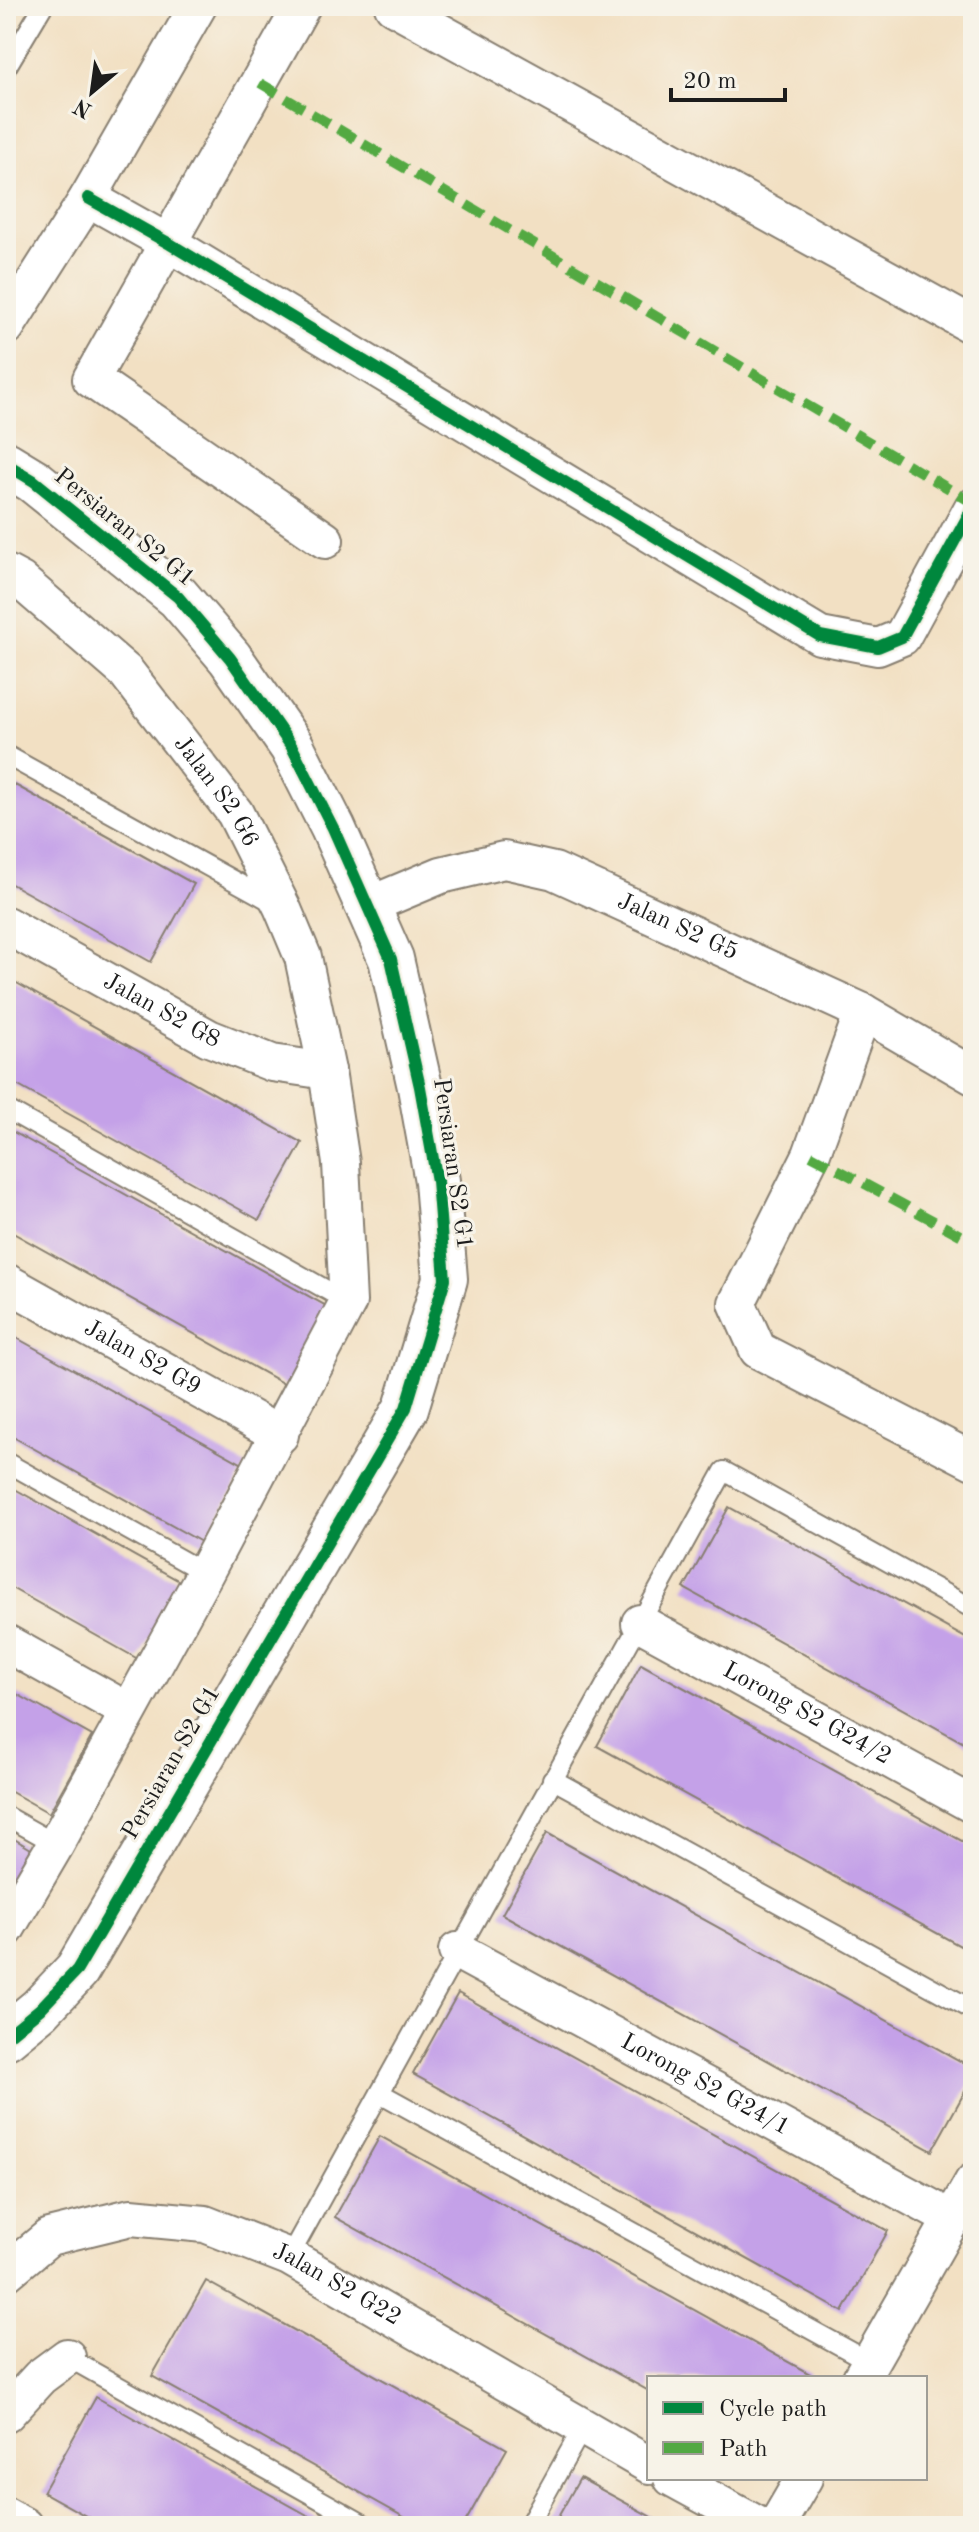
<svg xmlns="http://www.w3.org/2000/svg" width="979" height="2532" viewBox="0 0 979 2532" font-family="'Old Standard TT',serif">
  <rect width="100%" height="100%" fill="#f7f3e8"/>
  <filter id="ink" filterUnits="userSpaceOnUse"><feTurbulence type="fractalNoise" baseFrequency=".0125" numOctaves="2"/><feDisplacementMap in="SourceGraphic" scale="16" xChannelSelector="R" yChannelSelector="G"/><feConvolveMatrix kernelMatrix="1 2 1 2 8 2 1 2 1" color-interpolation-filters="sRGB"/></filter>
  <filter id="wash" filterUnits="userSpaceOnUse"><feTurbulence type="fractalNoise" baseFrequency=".006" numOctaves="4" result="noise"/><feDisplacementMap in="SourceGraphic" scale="32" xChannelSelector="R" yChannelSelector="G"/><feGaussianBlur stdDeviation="1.8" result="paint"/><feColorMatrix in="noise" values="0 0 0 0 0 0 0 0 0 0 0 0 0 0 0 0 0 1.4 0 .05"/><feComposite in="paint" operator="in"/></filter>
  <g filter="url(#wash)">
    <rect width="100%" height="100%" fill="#f2e0c3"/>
    <g id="blocks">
      <g fill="#c4a1e8">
        <polygon points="6,780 194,884 151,962 6,881"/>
        <polygon points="6,977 302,1143 259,1220 6,1079"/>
        <polygon points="6,1128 337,1312 293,1389 6,1229"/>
        <polygon points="6,1332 246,1466 203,1543 6,1433"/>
        <polygon points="6,1484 181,1582 138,1659 6,1585"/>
        <polygon points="729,1507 973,1642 973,1748 684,1588"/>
        <polygon points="641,1664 973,1847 973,1953 597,1746"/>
        <polygon points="6,1688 92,1736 49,1813 6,1789"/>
        <polygon points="547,1833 973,2068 973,2077 932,2151 502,1914"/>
        <polygon points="6,1834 31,1849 6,1894"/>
        <polygon points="458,1993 888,2231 843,2312 413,2074"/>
        <polygon points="380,2136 810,2374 808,2378 649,2378 649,2391 335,2217"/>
        <polygon points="206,2281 507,2449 463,2526 420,2526 152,2376"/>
        <polygon points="96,2397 230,2472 327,2526 104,2526 43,2492"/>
        <polygon points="580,2478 648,2515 667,2526 553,2526"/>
      </g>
    </g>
  </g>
  <g filter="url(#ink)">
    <use href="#blocks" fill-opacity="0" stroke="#877e70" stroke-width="2"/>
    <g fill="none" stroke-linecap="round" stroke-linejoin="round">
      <defs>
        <g id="service">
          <polyline points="6,68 43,6"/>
          <polyline points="6,755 276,904"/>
          <polyline points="6,1109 348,1302"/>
          <polyline points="6,1462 205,1573"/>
          <polyline points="552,1779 973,2010"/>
          <polyline points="6,1816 56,1844"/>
          <polyline points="380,2093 870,2362"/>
          <polyline points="289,2257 724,1471 973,1609"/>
          <polyline points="67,2357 367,2526"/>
          <polyline points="528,2526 582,2429"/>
        </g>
        <g id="minor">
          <polyline points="302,6 91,379 325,540"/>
          <polyline points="393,6 973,326"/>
          <polyline points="88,198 170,244 820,636 878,647 902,637 973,507"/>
          <polyline points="6,327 88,198 198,6"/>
          <path id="s1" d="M 6,573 L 21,581 L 126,672 L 235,813 L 282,907 L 303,957 L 327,1071 L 341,1163 L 348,1302 L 205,1573 L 56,1844 L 6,1929"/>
          <path id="s2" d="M 367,906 L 441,875 L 504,860 L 554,871 L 863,1012 L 973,1076"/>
          <path id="s3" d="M 6,925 L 209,1038 L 272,1063 L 327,1071"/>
          <polyline points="863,1012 811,1155 737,1303 758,1350 973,1461"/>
          <path id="s4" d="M 6,1282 L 280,1435"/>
          <path id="s5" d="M 640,1623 L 973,1805"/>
          <polyline points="6,1643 128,1711"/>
          <path id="s6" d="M 457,1951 L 952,2219"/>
          <path id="s7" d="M 6,2273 L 49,2237 L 131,2217 L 205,2224 L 289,2257 L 649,2465"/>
          <polyline points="861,2378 973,2182"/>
          <polyline points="6,2414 40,2377 67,2357"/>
          <polyline points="672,2478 760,2526"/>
          <polyline points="6,2516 24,2526"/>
          <polyline points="776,2526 804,2478"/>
        </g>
        <polyline id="tertiary" points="6,464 34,481 178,597 230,658 292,747 333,828 391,959 420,1087 437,1181 445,1279 406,1408 77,1970 40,2009 6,2037"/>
      </defs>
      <use href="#service" stroke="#877e70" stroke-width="22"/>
      <use href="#minor" stroke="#877e70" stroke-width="40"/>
      <use href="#tertiary" stroke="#877e70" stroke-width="48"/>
      <use href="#service" stroke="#fff" stroke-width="18"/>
      <use href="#minor" stroke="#fff" stroke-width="36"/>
      <use href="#tertiary" stroke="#fff" stroke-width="44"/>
      <g stroke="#52a943" stroke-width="10" stroke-dasharray="20 10" stroke-linecap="butt">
        <polyline points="260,83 973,503"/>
        <polyline points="811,1155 973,1242"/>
      </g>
      <defs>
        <g id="cycleway">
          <polyline points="88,198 170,244 820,636 878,647 902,637 973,507"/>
          <polyline points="6,464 34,481 178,597 230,658 292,747 333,828 391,959 420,1087 437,1181 445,1279 406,1408 77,1970 40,2009 6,2037"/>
        </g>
      </defs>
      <use href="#cycleway" stroke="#f7f3e8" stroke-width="17"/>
      <use href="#cycleway" stroke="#00873e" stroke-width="12"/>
    </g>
  </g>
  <g text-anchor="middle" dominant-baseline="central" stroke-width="6" stroke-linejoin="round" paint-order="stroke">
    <g font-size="24" fill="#1c1c1c" stroke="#f7f3e8">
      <text transform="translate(124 528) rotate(39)">Persiaran S2 G1</text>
      <text stroke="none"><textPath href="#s1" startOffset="306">Jalan S2 G6</textPath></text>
      <text stroke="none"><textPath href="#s2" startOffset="332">Jalan S2 G5</textPath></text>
      <text stroke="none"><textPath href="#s3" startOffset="178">Jalan S2 G8</textPath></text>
      <text transform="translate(452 1164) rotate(82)">Persiaran S2 G1</text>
      <text stroke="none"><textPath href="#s4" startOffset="156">Jalan S2 G9</textPath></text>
      <text stroke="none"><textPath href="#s5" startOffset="190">Lorong S2 G24/2</textPath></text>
      <text transform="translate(172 1763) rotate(-60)">Persiaran S2 G1</text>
      <text stroke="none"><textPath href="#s6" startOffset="282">Lorong S2 G24/1</textPath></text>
      <text stroke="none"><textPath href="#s7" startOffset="360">Jalan S2 G22</textPath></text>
    </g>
  </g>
  <rect width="979" height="2532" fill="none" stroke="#f7f3e8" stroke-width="32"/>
  <rect x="647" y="2376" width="280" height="104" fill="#f7f3e8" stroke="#9f9d96" stroke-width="2"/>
  <rect x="663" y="2402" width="40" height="12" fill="#00873e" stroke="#9f9d96" stroke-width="2"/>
  <text x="719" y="2416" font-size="24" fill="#1c1c1c">Cycle path</text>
  <rect x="663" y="2442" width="40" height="12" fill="#52a943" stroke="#9f9d96" stroke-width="2"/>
  <text x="719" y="2456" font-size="24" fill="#1c1c1c">Path</text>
  <g transform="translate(92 92) rotate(209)" stroke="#f7f3e8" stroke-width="6" paint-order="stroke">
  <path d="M0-6L14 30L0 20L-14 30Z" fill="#1c1c1c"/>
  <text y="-12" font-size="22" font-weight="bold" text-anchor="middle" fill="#1c1c1c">N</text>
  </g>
  <path d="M671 88v12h114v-12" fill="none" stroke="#1c1c1c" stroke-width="4"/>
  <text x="683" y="88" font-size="24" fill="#1c1c1c" stroke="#f7f3e8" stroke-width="6" paint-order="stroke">20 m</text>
</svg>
